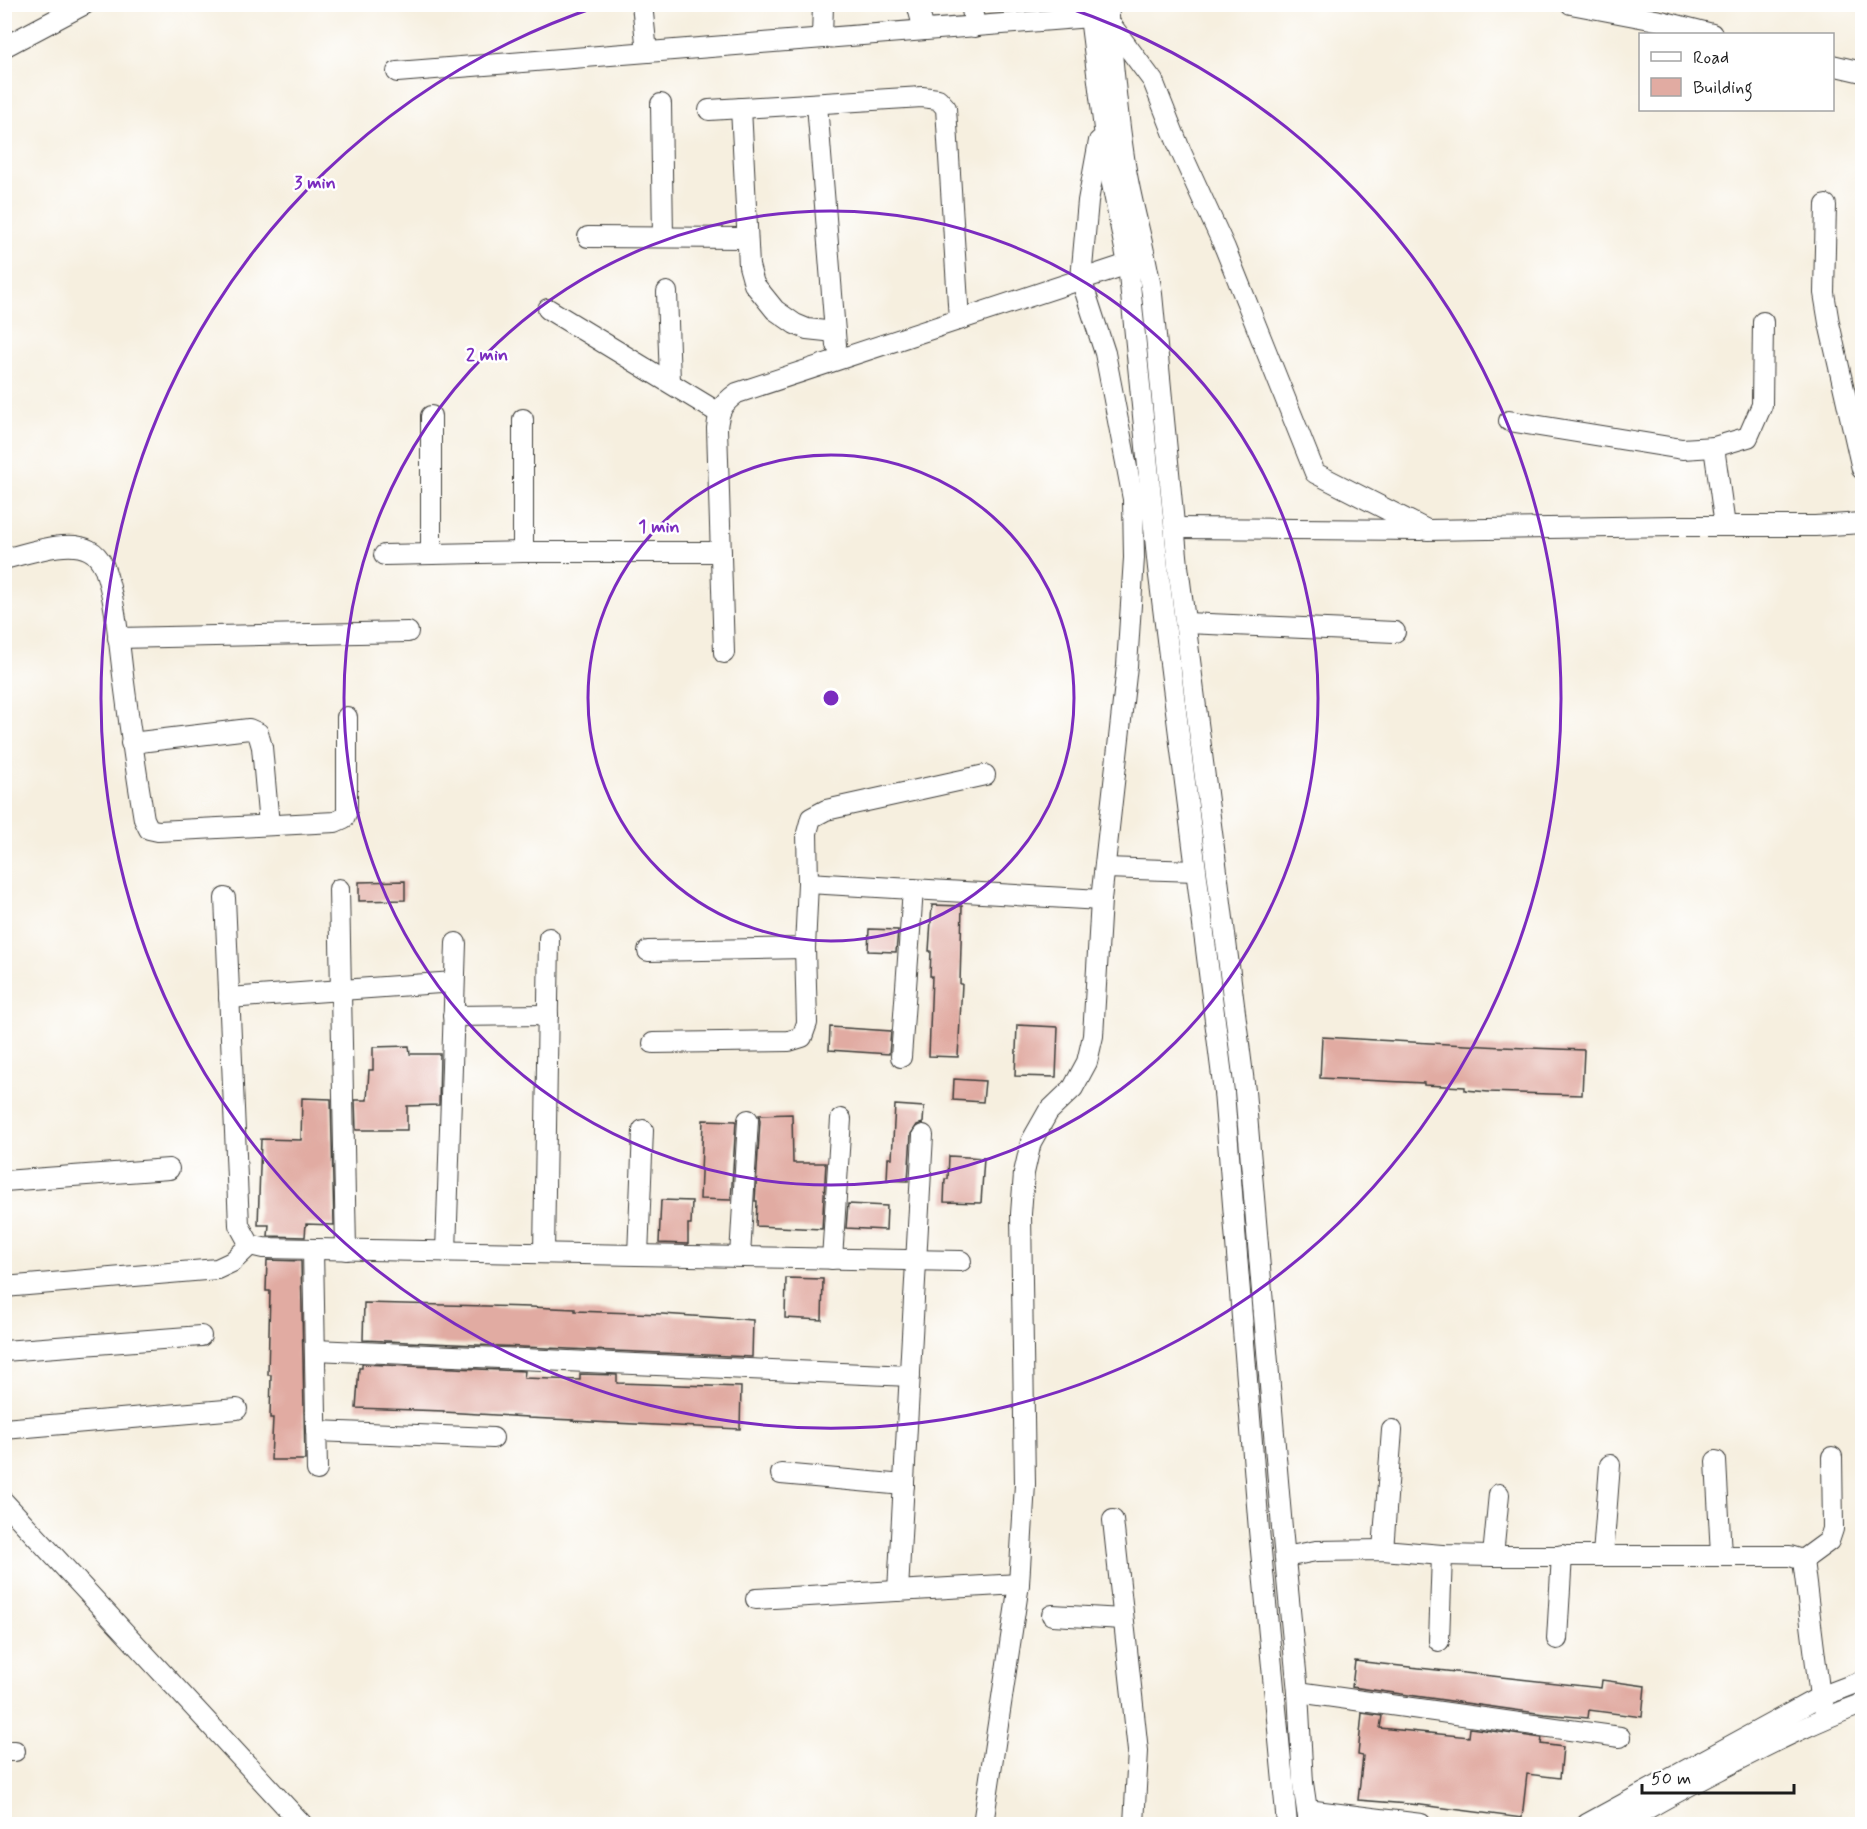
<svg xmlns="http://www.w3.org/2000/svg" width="1867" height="1829" viewBox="0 0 1867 1829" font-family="Mynerve,sans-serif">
  <rect width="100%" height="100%" fill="#fff"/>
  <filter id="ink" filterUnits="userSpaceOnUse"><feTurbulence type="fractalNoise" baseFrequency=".0167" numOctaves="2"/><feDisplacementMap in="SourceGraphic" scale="12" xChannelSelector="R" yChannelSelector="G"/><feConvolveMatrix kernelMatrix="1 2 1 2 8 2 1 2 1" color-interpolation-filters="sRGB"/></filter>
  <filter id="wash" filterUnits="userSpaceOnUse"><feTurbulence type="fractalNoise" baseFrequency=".008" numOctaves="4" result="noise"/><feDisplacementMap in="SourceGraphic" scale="24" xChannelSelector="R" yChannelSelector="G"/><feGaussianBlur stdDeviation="1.35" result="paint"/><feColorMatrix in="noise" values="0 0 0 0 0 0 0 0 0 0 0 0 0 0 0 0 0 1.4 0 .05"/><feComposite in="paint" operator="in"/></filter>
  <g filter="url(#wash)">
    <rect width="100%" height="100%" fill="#f6efdf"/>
    <g id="blocks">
      <g fill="#e1aba2">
        <polygon points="405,881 405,900 359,901 359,882"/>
        <polygon points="932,905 962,906 960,984 962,984 958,1057 929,1056 932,976 930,976 931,951 929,951"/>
        <polygon points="869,929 898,930 896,952 868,951"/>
        <polygon points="1017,1025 1058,1027 1056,1077 1015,1076"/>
        <polygon points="830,1027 891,1031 889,1054 829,1050"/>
        <polygon points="1322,1037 1502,1047 1584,1050 1582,1095 1489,1092 1465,1090 1465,1087 1424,1085 1424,1083 1320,1078"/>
        <polygon points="409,1046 410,1054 440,1054 439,1105 407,1106 407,1130 356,1130 355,1100 367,1100 369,1070 373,1070 373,1047"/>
        <polygon points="954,1079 985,1081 983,1102 953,1100"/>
        <polygon points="302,1098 331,1099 334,1225 306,1224 305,1237 268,1236 269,1225 258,1225 261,1139 301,1140"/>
        <polygon points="895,1105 924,1107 923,1123 917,1125 911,1134 908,1181 887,1180 888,1158 892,1158"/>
        <polygon points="792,1114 793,1163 826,1163 822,1229 756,1226 757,1201 755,1201 760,1121 759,1115"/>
        <polygon points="703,1120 736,1121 731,1200 700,1199"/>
        <polygon points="949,1156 984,1158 981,1203 944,1202 945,1179 948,1179"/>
        <polygon points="661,1200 692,1201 691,1224 688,1224 688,1244 659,1243"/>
        <polygon points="848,1204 887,1206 886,1230 846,1228"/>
        <polygon points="267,1260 301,1261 305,1460 271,1460 273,1418 270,1418 271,1375 268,1375 270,1291 266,1291"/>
        <polygon points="786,1278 823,1279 822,1320 785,1318"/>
        <polygon points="364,1303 530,1307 575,1309 575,1311 662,1314 753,1320 752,1357 363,1340"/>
        <polygon points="362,1364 525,1371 524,1378 580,1380 580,1374 617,1375 617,1383 741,1387 740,1429 572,1421 573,1420 528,1418 528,1417 444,1412 444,1411 356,1408 359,1368 362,1368"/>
        <polygon points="1355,1661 1601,1688 1602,1680 1645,1686 1642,1717 1589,1710 1588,1718 1544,1714 1352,1687"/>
        <polygon points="1362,1713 1382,1716 1380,1728 1469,1737 1470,1728 1542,1738 1541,1744 1563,1747 1560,1778 1527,1774 1522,1818 1421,1805 1358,1800 1363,1756 1358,1755"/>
      </g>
    </g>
  </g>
  <g filter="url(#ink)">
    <use href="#blocks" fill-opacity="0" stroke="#3d3c39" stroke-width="1.5"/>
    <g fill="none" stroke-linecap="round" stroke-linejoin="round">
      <defs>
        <g id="minor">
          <polyline points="642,4 647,52"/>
          <polyline points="917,4 924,30"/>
          <polyline points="971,4 975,27"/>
          <polyline points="1090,4 1090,17 1109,169 1128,264 1158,568 1224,1092 1259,1530 1287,1824"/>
          <path d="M 1108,4 C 1112,58 1117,111 1125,164 C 1132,208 1146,251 1152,294 L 1178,566 L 1245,1091 L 1282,1528 L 1298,1692 L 1303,1783 L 1309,1824"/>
          <polyline points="1571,4 1661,21 1712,34"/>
          <polyline points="1109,22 1153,81 1181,152 1225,248 1315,473 1427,530 1675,526 1815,526 1862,523"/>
          <polyline points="822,38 823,4"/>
          <polyline points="4,47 85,4"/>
          <polyline points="1832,65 1862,72"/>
          <polyline points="397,72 1090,17"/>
          <polyline points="661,104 663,237"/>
          <polyline points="817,104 836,345"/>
          <polyline points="741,108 749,266 754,284 775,310 795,324 807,329 835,332"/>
          <polyline points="709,110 922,97 938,99 946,108 959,320"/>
          <polyline points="1826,205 1824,293 1829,323 1862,469"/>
          <polyline points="588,237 747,238"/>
          <polyline points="667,292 670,382"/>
          <polyline points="548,309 719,413"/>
          <polyline points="431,416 431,554"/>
          <polyline points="523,419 523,552"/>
          <polyline points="1509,421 1682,449 1714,447 1748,437 1762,405 1763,322"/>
          <polyline points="1714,447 1725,526"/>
          <polyline points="1175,528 1421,530"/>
          <polyline points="384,555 523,552 721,552"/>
          <path d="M 4,559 C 27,554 68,538 89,550 C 95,553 101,561 104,567 C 115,597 119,642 123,675 C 129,723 136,771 144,819 L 149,829 L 158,831 L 335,822 L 344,818 L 347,811 L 347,717"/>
          <polyline points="1186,623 1395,632"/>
          <polyline points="118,638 408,632"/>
          <path d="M 724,653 L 717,428 C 719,410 722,404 737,393 L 1128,264"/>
          <polyline points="131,743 249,729 258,733 262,747 269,825"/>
          <polyline points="1105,868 1196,871"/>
          <polyline points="808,883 1101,900"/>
          <polyline points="339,889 346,1250"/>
          <polyline points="225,898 239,1225 250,1245 263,1248 961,1261"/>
          <polyline points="648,951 805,948"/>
          <polyline points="229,998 454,982"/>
          <polyline points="453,1016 548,1015"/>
          <polyline points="653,1043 789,1041 802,1037 807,1023 805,948 808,883 807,833 811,818 826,810 985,775"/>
          <polyline points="901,1057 913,889"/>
          <polyline points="4,1181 169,1169"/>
          <polyline points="313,1249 317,1470"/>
          <polyline points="446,1252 456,943"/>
          <polyline points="544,1253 549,938"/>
          <polyline points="638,1255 643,1130"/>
          <polyline points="740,1256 748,1120"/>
          <polyline points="832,1259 841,1119"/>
          <polyline points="4,1287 217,1269 232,1262 250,1245"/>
          <polyline points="315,1350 910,1376"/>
          <polyline points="4,1351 201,1336"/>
          <polyline points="4,1429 237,1409"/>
          <polyline points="316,1431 493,1438"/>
          <polyline points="1716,1461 1721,1555"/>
          <polyline points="781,1474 904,1485"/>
          <polyline points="4,1502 302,1824"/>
          <polyline points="1113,1520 1138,1751 1134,1824"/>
          <polyline points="1383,1550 1392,1430"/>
          <polyline points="1603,1555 1610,1465"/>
          <polyline points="1493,1556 1499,1494"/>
          <polyline points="1285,1557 1316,1551 1383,1550 1442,1555 1493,1556 1790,1556 1803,1560 1820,1697 1827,1716"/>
          <polyline points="1803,1560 1829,1541 1833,1529 1832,1457"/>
          <polyline points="898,1591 923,1135"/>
          <polyline points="756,1599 1019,1584"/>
          <polyline points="1052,1615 1123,1619"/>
          <polyline points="1557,1639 1562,1555"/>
          <polyline points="1439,1641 1442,1555"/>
          <polyline points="1298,1692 1620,1737"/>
          <polyline points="4,1751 15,1751"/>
          <polyline points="1307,1810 1421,1824"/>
          <polyline points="983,1824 1019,1584 1025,1484 1021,1214 1024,1173 1031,1142 1048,1112 1073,1088 1087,1062 1093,1036 1101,900 1127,666 1134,558 1133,499 1105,353 1081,279 1088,201 1099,141"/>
          <polyline points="1587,1824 1820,1697 1862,1681"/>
          <path d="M 1622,1824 C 1653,1804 1686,1787 1719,1770 C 1766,1746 1812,1722 1862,1704"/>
        </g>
      </defs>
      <use href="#minor" stroke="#3d3c39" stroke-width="22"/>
      <use href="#minor" stroke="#fff" stroke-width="20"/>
    </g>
  </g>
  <g fill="none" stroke="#7b2cbf" stroke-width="3">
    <circle cx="831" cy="698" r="243"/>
    <circle cx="831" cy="698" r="487"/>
    <path d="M1063 6A730 730 0 1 1 599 6"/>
  </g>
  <circle cx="831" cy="698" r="9" fill="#7b2cbf" stroke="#fff" stroke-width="3"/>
  <g font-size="18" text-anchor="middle" font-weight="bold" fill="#7b2cbf" stroke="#fff" stroke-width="5" stroke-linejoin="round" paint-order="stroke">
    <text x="315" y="188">3 min</text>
    <text x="487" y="360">2 min</text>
    <text x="659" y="532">1 min</text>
  </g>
  <rect width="1867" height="1829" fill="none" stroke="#fff" stroke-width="24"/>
  <rect x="1639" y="33" width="195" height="78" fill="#ffffff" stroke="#a4a4a4" stroke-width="1.5"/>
  <rect x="1651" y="52" width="30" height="9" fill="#ffffff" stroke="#a4a4a4" stroke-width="1.5"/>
  <text x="1693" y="63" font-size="18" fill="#1c1c1c">Road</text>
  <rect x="1651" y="78" width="30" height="18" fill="#e1aba2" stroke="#a4a4a4" stroke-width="1.5"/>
  <text x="1693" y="93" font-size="18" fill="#1c1c1c">Building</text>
  <path d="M1642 1784v9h152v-9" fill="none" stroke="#1c1c1c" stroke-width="3"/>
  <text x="1651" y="1784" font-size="18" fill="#1c1c1c" stroke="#ffffff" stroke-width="4.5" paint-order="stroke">50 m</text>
</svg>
